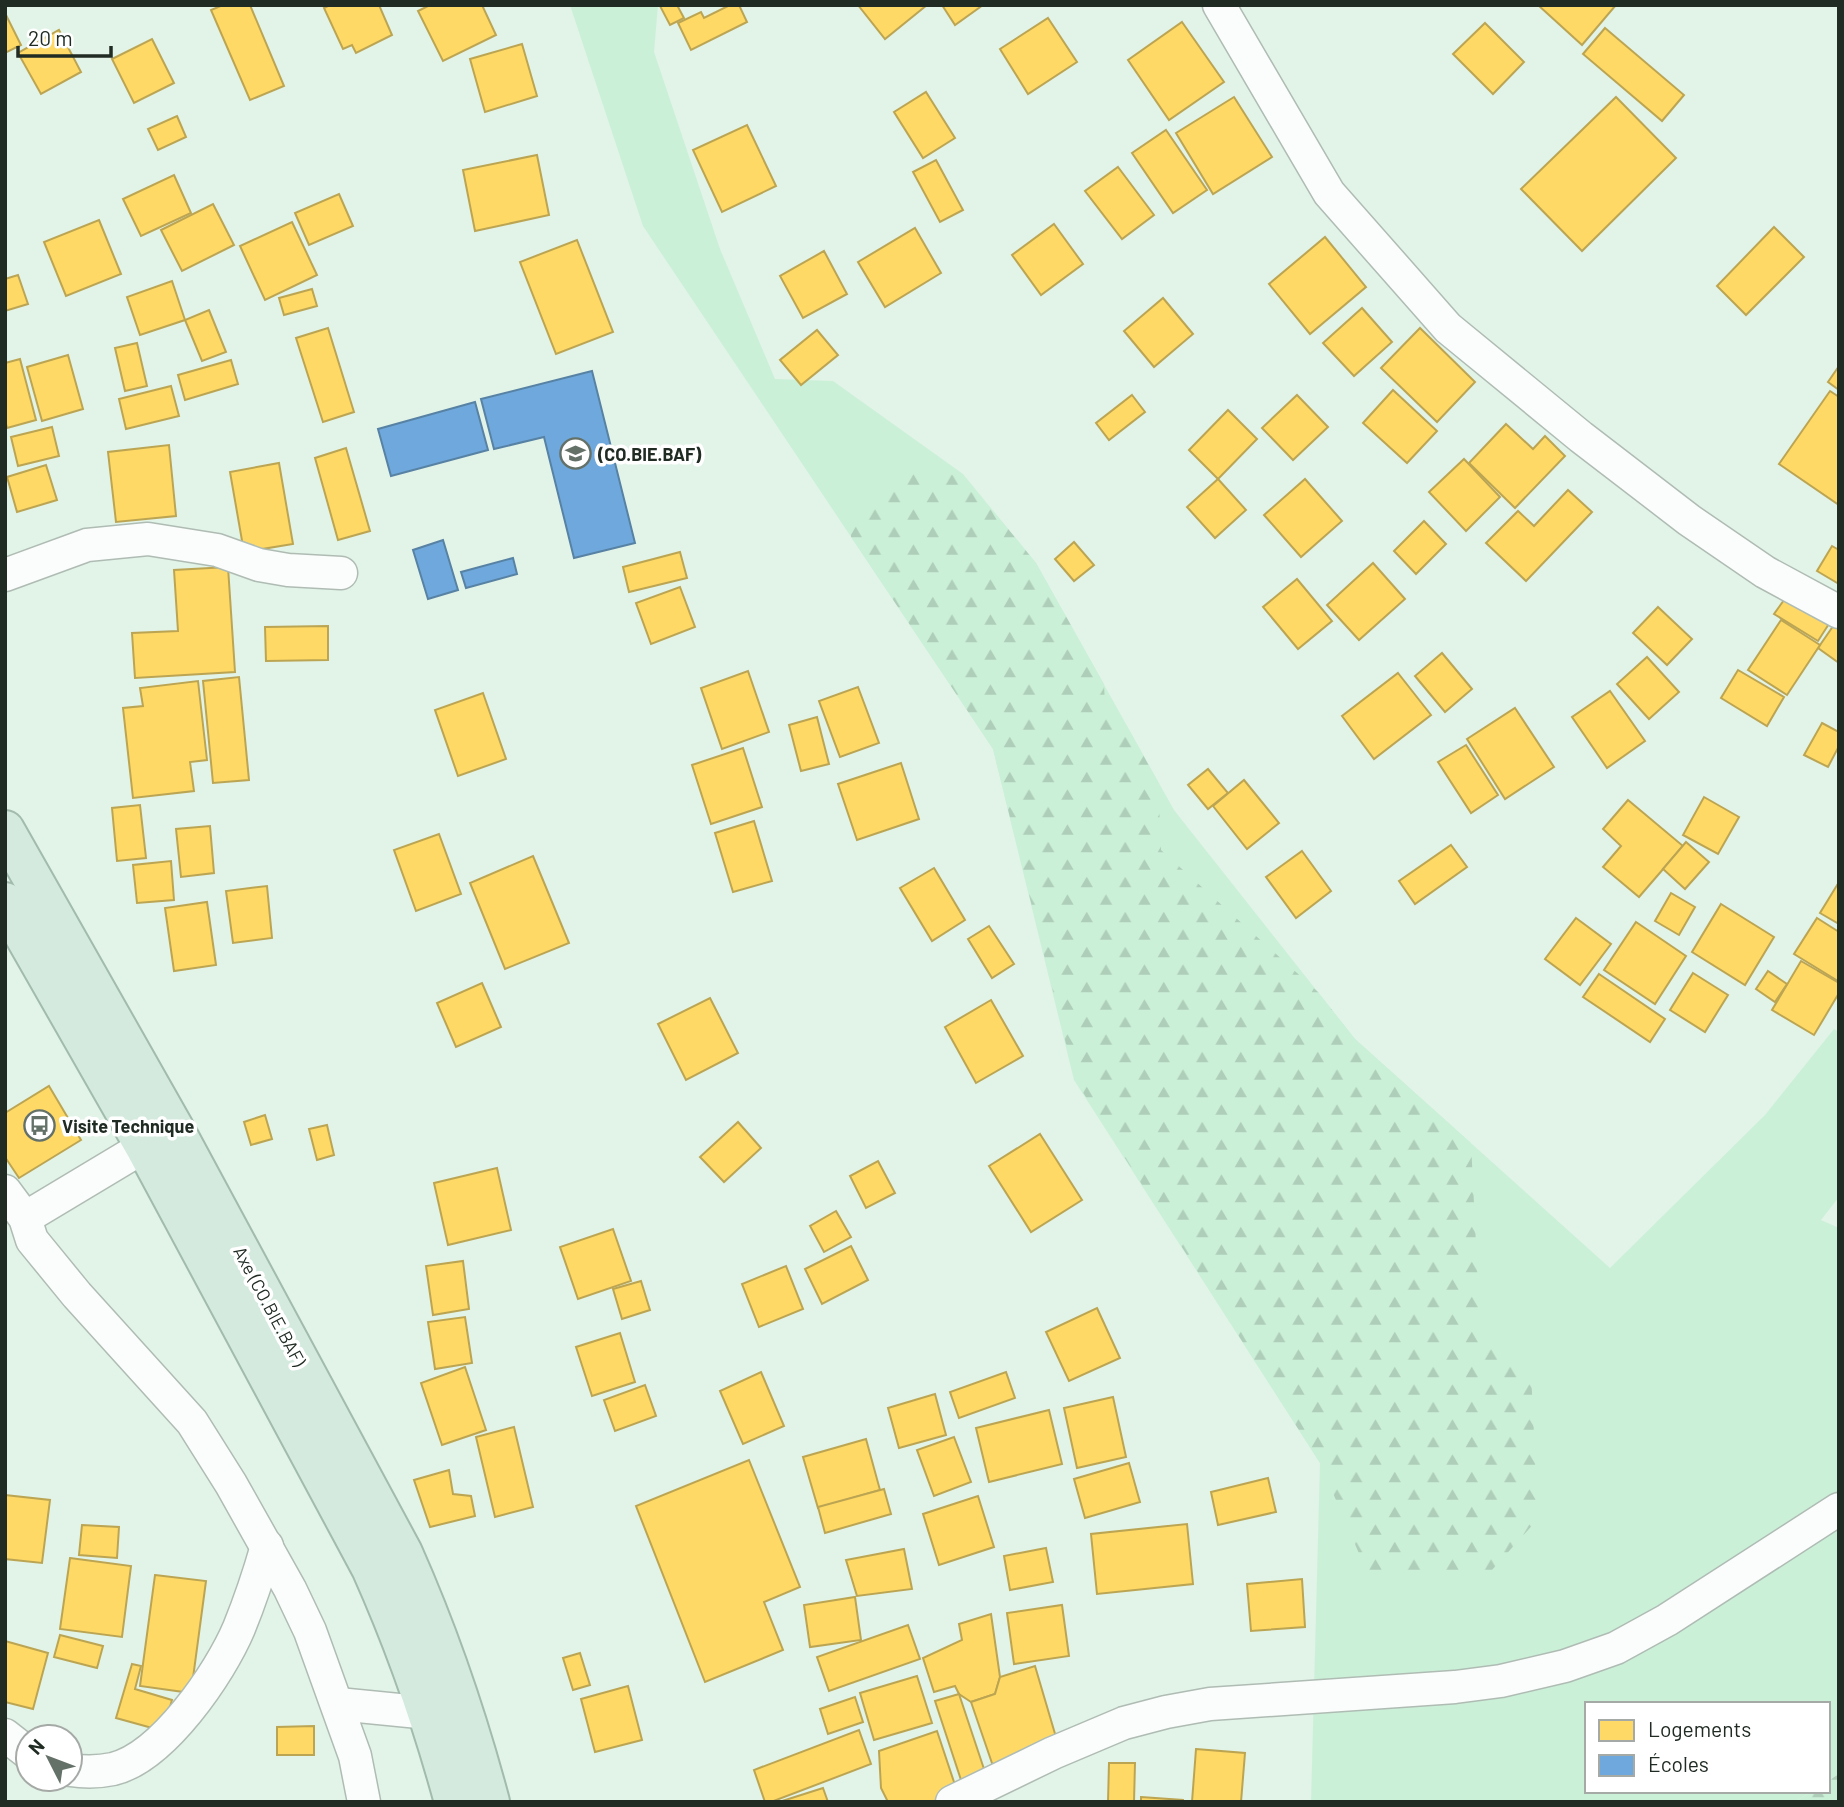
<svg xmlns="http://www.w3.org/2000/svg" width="1844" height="1807" viewBox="0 0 1844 1807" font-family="Barlow,sans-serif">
  <defs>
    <pattern id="forest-firs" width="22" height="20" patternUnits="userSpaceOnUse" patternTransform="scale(1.75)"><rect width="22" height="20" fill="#cbf0d8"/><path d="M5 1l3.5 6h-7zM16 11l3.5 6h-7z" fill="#aeceb9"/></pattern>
  </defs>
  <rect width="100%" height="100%" fill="#e2f3e8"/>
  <polygon fill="#cbf0d8" points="570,5 658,5 654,52 720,249 775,379 833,381 963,474 1036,563 1174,810 1355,1039 1610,1268 1765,1115 1834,1029 1839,1032 1839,1197 1821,1220 1839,1228 1839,1774 1828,1781 1828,1704 1587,1704 1587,1791 1812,1791 1798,1800 1768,1802 1311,1802 1320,1463 1074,1080 993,749 643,226"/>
  <g fill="url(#forest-firs)">
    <polygon points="946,469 995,513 1036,563 1104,684 1105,706 1127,726 1158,782 1161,850 1318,992 1355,1039 1471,1143 1480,1325 1531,1372 1538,1519 1492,1570 1367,1572 1320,1463 1075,1080 1073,1051 1066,1044 993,749 851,537 851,522 897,471"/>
    <polygon points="1839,1774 1839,1802 1768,1802 1798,1800 1812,1791 1828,1791 1828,1781"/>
  </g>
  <g fill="#ffd966" stroke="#bca552" stroke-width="2">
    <polygon points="223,5 250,5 284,86 250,100 211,10"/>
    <polygon points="330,5 379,5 392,35 356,53 352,45 343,49 324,8"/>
    <polygon points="430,5 482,5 496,35 443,61 418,11"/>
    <polygon points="677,5 684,18 670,25 660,6"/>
    <polygon points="730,5 739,5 747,22 691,50 678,23 701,12 704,18"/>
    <polygon points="858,5 927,5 885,39"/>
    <polygon points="942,5 983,5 955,25"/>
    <polygon points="1538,5 1616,5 1582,45"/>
    <polygon points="5,13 21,45 5,53"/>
    <polygon points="1048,18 1077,62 1028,94 1000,49"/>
    <polygon points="1182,22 1224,82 1169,120 1128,60"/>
    <polygon points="1485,23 1524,62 1493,94 1453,54"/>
    <polygon points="1605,28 1684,95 1662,121 1583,54"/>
    <polygon points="59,30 81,72 41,94 18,53"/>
    <polygon points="152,39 174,83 134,103 112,59"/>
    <polygon points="522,44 537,96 485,112 470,59"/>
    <polygon points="926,92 955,138 923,158 894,112"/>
    <polygon points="1234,97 1272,157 1213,194 1176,133"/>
    <polygon points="1616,97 1676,158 1582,251 1521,189"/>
    <polygon points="177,116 186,137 158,150 148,129"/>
    <polygon points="747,125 776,186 722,212 693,150"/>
    <polygon points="1166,130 1207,190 1173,213 1132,153"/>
    <polygon points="537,155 549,215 475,231 463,170"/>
    <polygon points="936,160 963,210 940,222 913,172"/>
    <polygon points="1118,167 1154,215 1122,239 1085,191"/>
    <polygon points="174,175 191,213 141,236 123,199"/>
    <polygon points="339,194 353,226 309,245 295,213"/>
    <polygon points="213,204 234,245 182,271 161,230"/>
    <polygon points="99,220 121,274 66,296 44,242"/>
    <polygon points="292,222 317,275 265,300 240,246"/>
    <polygon points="1054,224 1083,264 1041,295 1012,255"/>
    <polygon points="1774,227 1804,257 1746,315 1717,286"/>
    <polygon points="915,228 941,273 885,307 858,262"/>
    <polygon points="1325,237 1366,287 1310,334 1269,284"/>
    <polygon points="577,240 613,332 556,354 520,262"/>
    <polygon points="824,251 847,294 803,318 780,276"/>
    <polygon points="18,275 28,304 5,311 5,279"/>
    <polygon points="172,281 185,320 140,335 127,297"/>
    <polygon points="312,289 317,306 284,315 279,298"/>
    <polygon points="1163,298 1193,334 1154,367 1124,331"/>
    <polygon points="1362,308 1392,342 1354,376 1323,343"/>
    <polygon points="209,310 226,352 202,361 185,320"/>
    <polygon points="328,328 354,412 323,422 296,338"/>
    <polygon points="1420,328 1475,382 1437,422 1381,368"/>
    <polygon points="817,330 838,355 801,385 780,360"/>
    <polygon points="137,343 147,386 125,391 115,348"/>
    <polygon points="68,355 83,409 42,421 27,367"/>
    <polygon points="20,359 36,420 7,428 5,420 5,363"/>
    <polygon points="231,360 238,384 185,400 178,375"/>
    <polygon points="1839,366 1839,390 1828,382"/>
    <polygon points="171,386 179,416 126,429 119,399"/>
    <polygon points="1393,390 1437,431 1407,463 1363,423"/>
    <polygon points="1830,391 1839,397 1839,505 1779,464"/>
    <polygon points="1132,395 1145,412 1109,440 1096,423"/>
    <polygon points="1297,395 1328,427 1293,460 1262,428"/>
    <polygon points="1228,410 1257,439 1218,479 1189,450"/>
    <polygon points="1506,424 1533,449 1545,436 1565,456 1515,508 1469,463"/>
    <polygon points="52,427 59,456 18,466 11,437"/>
    <polygon points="169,445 176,516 116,522 108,452"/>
    <polygon points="346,448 370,531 338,540 315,458"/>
    <polygon points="1464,459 1500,497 1466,531 1429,492"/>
    <polygon points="279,463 293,544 244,552 230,472"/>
    <polygon points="46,465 57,500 17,512 7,477"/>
    <polygon points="1218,479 1246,510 1215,538 1187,507"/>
    <polygon points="1305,479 1342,521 1301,557 1264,515"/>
    <polygon points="1568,490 1592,512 1526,581 1486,543 1518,511 1534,526"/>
    <polygon points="1424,521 1446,544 1416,574 1394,551"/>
    <polygon points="1074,542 1094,565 1074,581 1055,559"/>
    <polygon points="1832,546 1839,550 1839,584 1817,571"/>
    <polygon points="680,552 687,578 629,592 623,567"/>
    <polygon points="1373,563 1405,599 1359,640 1327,605"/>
    <polygon points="228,567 235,672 135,678 132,633 178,631 174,570"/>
    <polygon points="1297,579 1332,621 1298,649 1263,607"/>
    <polygon points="680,587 695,627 651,644 636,603"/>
    <polygon points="1789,593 1834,616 1818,641 1774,614"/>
    <polygon points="1658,607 1692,639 1667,665 1633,633"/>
    <polygon points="1838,619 1839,620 1839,663 1818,648"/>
    <polygon points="1781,620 1820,645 1787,695 1748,670"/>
    <polygon points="328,626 328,660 266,661 265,627"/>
    <polygon points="1442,653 1472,689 1445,712 1415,676"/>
    <polygon points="1647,657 1679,692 1649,719 1617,684"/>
    <polygon points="1738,670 1784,697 1767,726 1721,698"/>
    <polygon points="748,671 769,732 722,749 701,688"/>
    <polygon points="1398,673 1431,715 1374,759 1342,716"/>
    <polygon points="239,677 249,780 213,783 203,681"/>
    <polygon points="198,681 207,760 190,762 194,791 133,798 123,708 143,706 140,688"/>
    <polygon points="858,687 879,743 840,757 819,701"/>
    <polygon points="1610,691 1645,741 1607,768 1572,717"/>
    <polygon points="483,693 506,759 458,776 435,710"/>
    <polygon points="1515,708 1554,767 1505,799 1467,739"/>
    <polygon points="817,717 829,764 801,771 789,725"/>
    <polygon points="1822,723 1839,732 1839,746 1828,767 1804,755"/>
    <polygon points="1466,745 1498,795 1471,813 1438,762"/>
    <polygon points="743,748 762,807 711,824 692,765"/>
    <polygon points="901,763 919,819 857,840 838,784"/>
    <polygon points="1208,769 1228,793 1208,809 1188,785"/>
    <polygon points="1244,780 1279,823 1247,849 1213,806"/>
    <polygon points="1704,797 1739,817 1718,854 1683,835"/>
    <polygon points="1628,800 1683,846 1639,897 1603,867 1621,846 1603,829"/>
    <polygon points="140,805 146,858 117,861 112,808"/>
    <polygon points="754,821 772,881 733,892 715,833"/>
    <polygon points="210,826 214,873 181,877 176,829"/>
    <polygon points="439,834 461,894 416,911 394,850"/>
    <polygon points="1686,842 1709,862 1685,889 1663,869"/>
    <polygon points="1451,845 1467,867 1415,904 1399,881"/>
    <polygon points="1302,851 1331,891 1296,918 1266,877"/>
    <polygon points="533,856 569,943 505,969 470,883"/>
    <polygon points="171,861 174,900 137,903 133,865"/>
    <polygon points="934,868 965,920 932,941 900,888"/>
    <polygon points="1839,882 1839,924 1820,913"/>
    <polygon points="267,886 272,938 233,943 226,891"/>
    <polygon points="1671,893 1695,907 1679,935 1655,921"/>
    <polygon points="207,902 216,965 174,971 165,908"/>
    <polygon points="1721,904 1774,937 1745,985 1692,952"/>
    <polygon points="1576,918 1611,944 1580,985 1545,959"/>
    <polygon points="1817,918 1839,932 1838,981 1794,954"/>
    <polygon points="1636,922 1686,956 1655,1004 1604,970"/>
    <polygon points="989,926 1014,964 992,978 968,939"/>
    <polygon points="1801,961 1839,983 1839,993 1814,1035 1772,1010"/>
    <polygon points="1768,971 1787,984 1775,1002 1756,989"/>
    <polygon points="1693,973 1728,995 1705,1032 1670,1010"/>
    <polygon points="1599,974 1665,1019 1650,1042 1583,997"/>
    <polygon points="482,983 501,1027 456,1047 437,1003"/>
    <polygon points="710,998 738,1053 686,1080 658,1024"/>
    <polygon points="991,1000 1023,1056 976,1083 945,1027"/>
    <polygon points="49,1086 81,1140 19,1178 5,1157 5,1113"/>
    <polygon points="265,1115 272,1139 251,1145 244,1122"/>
    <polygon points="738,1122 761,1148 724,1182 700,1157"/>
    <polygon points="327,1125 334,1155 317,1160 309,1129"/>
    <polygon points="1040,1134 1082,1200 1031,1232 989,1166"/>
    <polygon points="878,1161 895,1193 866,1208 850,1176"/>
    <polygon points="497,1168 511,1230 448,1245 434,1183"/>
    <polygon points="836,1211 851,1237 824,1252 810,1226"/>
    <polygon points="613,1229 631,1281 578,1299 560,1247"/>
    <polygon points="851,1246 868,1280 822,1304 805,1269"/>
    <polygon points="463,1261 469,1309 433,1315 426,1266"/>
    <polygon points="786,1266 803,1309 759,1327 742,1284"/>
    <polygon points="641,1281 650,1310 622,1319 613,1289"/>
    <polygon points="1097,1308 1120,1358 1069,1381 1046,1332"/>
    <polygon points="465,1317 472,1363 435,1369 428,1322"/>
    <polygon points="620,1333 635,1382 592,1396 576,1347"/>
    <polygon points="465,1367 486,1430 442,1445 421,1383"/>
    <polygon points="761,1372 784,1426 743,1444 720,1391"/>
    <polygon points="1006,1372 1015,1398 959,1418 950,1392"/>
    <polygon points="645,1385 656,1416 615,1431 604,1400"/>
    <polygon points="935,1394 946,1435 899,1448 888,1408"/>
    <polygon points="1113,1397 1126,1457 1077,1468 1064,1408"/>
    <polygon points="1049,1410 1062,1464 989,1482 976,1428"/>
    <polygon points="514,1427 533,1507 495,1517 476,1437"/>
    <polygon points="954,1437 971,1482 934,1496 917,1450"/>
    <polygon points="866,1439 880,1490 818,1508 803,1457"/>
    <polygon points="749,1460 800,1587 764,1602 783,1650 705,1682 636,1506"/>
    <polygon points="1129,1463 1140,1502 1085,1518 1074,1479"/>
    <polygon points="449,1470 453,1494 471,1496 475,1516 430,1527 414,1480"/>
    <polygon points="1268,1478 1276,1512 1218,1525 1211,1492"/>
    <polygon points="884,1489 891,1514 825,1533 818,1507"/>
    <polygon points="5,1495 50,1500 42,1563 5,1559"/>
    <polygon points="978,1496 994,1547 939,1565 923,1514"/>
    <polygon points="1187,1524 1193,1584 1097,1594 1091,1534"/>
    <polygon points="82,1525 119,1527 117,1558 79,1555"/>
    <polygon points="1046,1548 1053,1582 1010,1590 1004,1556"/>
    <polygon points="904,1549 912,1589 857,1596 846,1560"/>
    <polygon points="70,1558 131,1566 122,1637 60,1629"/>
    <polygon points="155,1575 206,1581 191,1693 140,1686"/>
    <polygon points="1302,1579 1305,1627 1251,1631 1247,1584"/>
    <polygon points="855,1597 861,1640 810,1647 804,1605"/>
    <polygon points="1062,1605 1069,1656 1014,1664 1007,1613"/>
    <polygon points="991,1614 1000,1677 995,1694 971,1702 959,1694 955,1686 934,1692 923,1658 962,1640 959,1624"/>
    <polygon points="908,1625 920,1659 829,1691 817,1657"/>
    <polygon points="60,1635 103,1646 97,1668 54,1657"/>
    <polygon points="5,1641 48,1653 33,1709 5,1702"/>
    <polygon points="580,1653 590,1685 573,1690 563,1658"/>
    <polygon points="132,1664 141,1666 135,1689 172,1700 163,1731 116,1718"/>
    <polygon points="1035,1666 1058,1744 994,1769 971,1702 995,1694 1000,1677"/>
    <polygon points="917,1676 932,1723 874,1740 860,1693"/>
    <polygon points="628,1686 642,1740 595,1752 581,1699"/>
    <polygon points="959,1694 986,1775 962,1783 935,1701"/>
    <polygon points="855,1697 863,1722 828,1734 820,1709"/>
    <polygon points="314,1726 314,1755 277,1755 277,1727"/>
    <polygon points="859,1730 871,1764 771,1802 765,1802 754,1770"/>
    <polygon points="937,1731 958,1794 942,1802 888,1802 881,1788 879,1751"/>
    <polygon points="1196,1749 1245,1753 1241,1802 1192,1802"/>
    <polygon points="1109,1763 1135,1763 1134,1802 1108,1802"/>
    <polygon points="823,1788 828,1802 779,1802"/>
    <polygon points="1141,1797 1183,1800 1183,1802 1141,1802"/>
  </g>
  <g fill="#6fa8dc" stroke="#5782a4" stroke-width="2">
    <polygon points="592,371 635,543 574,558 544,437 494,449 481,399"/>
    <polygon points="475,402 488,450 391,476 378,429"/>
    <polygon points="443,540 458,590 428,599 413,550"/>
    <polygon points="513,558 517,574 466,588 461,572"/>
  </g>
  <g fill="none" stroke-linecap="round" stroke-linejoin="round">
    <defs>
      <g id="minor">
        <polyline points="1219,5 1329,193 1448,328 1581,437 1689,520 1765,572 1839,612"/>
        <polyline points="5,575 87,545 148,539 217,550 259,565 288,570 341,573"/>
        <polyline points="5,1191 25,1218 32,1240 77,1295 192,1422 231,1484 290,1589 310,1631 355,1756 364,1802"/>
        <polyline points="25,1218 165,1134"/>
        <polyline points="338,1704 429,1713"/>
        <polyline points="5,1735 28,1753"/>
        <path d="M 70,1770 C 84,1772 99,1772 113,1769 C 163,1757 220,1673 239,1628 C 250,1601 259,1574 267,1546"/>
        <polyline points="952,1802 1053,1753 1124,1723 1166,1712 1210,1704 1455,1687 1501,1681 1565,1666 1616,1648 1667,1620 1839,1509"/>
      </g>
      <g id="highway">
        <path d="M 5,830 L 174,1128 L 403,1553 C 439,1634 467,1716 490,1802"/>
        <path d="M 5,902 L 145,1147 L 371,1568 C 405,1644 432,1721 454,1802"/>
      </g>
    </defs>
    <use href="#minor" stroke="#afbcb4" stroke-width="35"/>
    <use href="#highway" stroke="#a1bbac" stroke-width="42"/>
    <use href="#minor" stroke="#fbfdfc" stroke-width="32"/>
    <use href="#highway" stroke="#d4eade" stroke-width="38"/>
  </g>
  <defs>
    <symbol id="school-ring" viewBox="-11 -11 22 22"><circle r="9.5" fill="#fff" stroke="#647168" stroke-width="1.5"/><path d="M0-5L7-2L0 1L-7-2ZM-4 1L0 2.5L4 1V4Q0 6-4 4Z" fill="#647168"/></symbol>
    <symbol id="bus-ring" viewBox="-11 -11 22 22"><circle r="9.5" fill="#fff" stroke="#647168" stroke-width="1.5"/><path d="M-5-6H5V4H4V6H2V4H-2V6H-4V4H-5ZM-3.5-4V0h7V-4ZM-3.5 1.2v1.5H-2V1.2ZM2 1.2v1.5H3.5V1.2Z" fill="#647168"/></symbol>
  </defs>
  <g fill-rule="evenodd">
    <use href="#school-ring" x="558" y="436" width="35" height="35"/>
    <use href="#bus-ring" x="22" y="1108" width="35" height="35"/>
  </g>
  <g text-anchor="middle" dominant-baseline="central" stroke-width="7" stroke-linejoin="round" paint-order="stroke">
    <g font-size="18" font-weight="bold" fill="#202b23" stroke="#fff" text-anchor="start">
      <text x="598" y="454">(CO.BIE.BAF)</text>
      <text x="62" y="1126">Visite Technique</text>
    </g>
    <g font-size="18" fill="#202b23" stroke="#fff">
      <text transform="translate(270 1306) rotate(62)">Axe (CO.BIE.BAF)</text>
    </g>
  </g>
  <rect width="1844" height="1807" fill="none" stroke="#202b23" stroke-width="14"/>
  <rect x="1585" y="1702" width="245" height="91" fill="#ffffff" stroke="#a6aaa7" stroke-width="2"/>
  <rect x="1599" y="1720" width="35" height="21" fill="#ffd966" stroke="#a6aaa7" stroke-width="2"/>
  <text x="1648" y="1737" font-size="21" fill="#202b23">Logements</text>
  <rect x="1599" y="1755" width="35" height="21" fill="#6fa8dc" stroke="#a6aaa7" stroke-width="2"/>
  <text x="1648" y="1772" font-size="21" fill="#202b23">Écoles</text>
  <g transform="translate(49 1758) rotate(312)"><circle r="33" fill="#ffffff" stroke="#a6aaa7" stroke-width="2"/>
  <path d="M0-5L12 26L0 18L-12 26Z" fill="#647168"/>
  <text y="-10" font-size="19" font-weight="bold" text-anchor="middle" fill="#202b23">N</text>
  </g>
  <path d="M18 46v10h93v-10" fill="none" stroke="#202b23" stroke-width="3.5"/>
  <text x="28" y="46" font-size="21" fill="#202b23" stroke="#ffffff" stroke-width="5" paint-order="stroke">20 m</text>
</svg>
